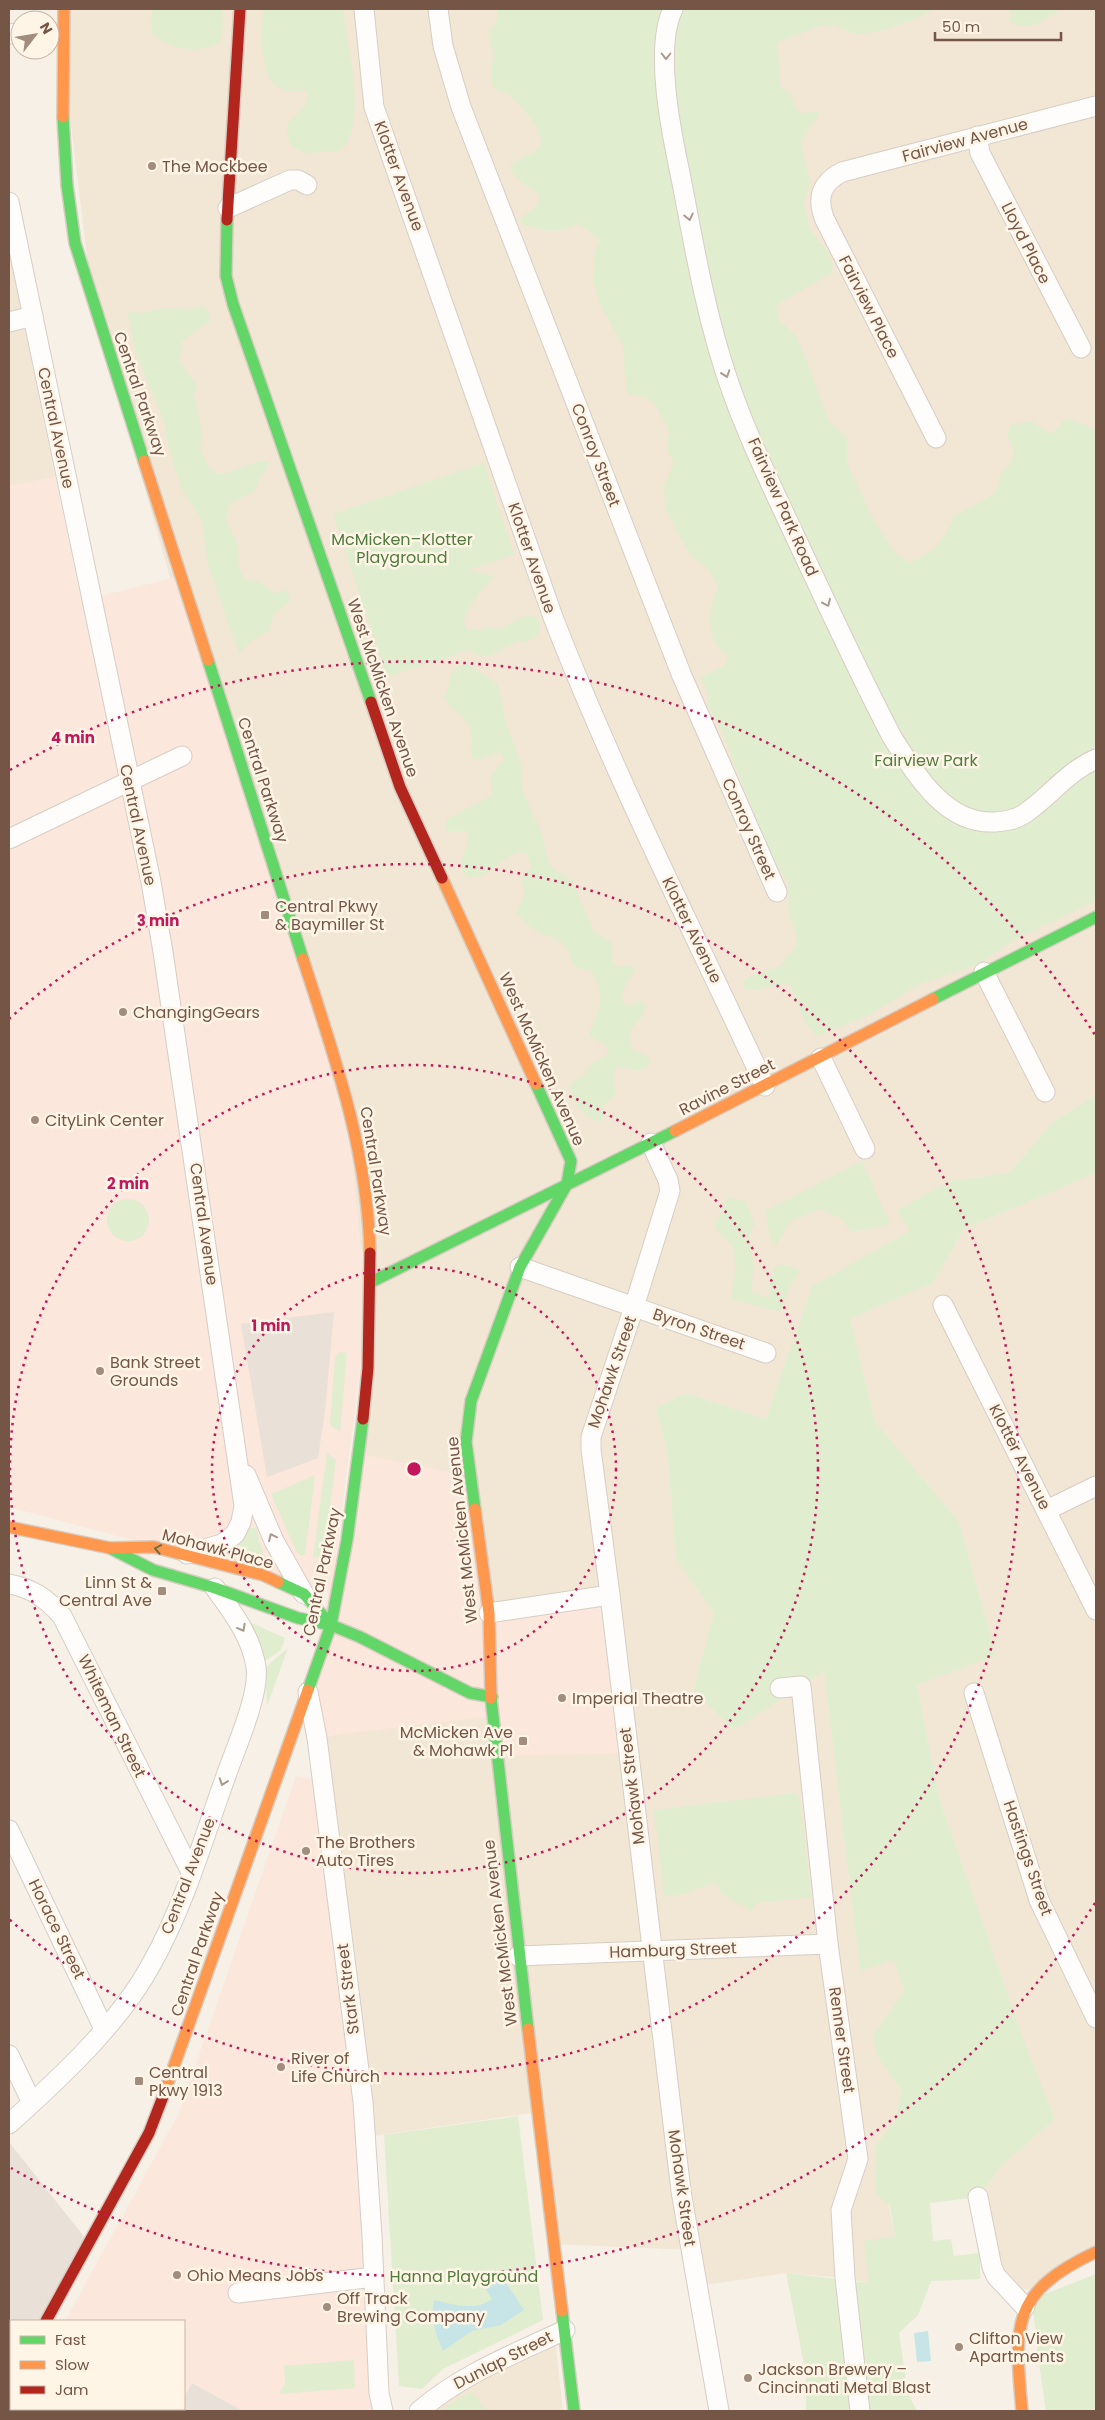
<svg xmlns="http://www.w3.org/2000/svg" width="1105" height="2420" viewBox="0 0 1105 2420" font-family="Poppins,sans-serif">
  <rect width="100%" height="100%" fill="#f6f0e6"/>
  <g fill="#f2e6d5">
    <polygon points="64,9 504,9 563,214 597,237 651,385 681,402 748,654 701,677 1096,888 1096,1095 1052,1123 1009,1173 950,1181 899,1210 911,1231 812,1286 766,1419 685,1393 656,1408 667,1449 676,1559 714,1613 693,1691 734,1730 824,1671 860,1971 894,1960 904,1991 873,2036 877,2056 902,2090 894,2122 876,2145 895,2236 869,2283 845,2278 786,2273 697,2286 691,2250 554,2244 538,2112 373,2136 326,1736 492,1715 489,1613 360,1454 371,1282 93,307 63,58"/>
    <polygon points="894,9 1096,9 1096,484 901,591 756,300 795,200 782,106 776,37"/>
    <polygon points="9,251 55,477 9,486"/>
    <polygon points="1096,1173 1096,2252 1041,2287 1010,2292 978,2197 1001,2166 1055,2119 1026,2046 939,1798 917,1685 996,1654 959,1522 875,1421 850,1319 933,1283 964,1229"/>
    <polygon points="555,2340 563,2411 428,2411 435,2405"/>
  </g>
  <g fill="#fbe7db">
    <polygon points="55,477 81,601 177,577 349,1123 367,1316 331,1593 9,1507 9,486"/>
    <polygon points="360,1454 470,1476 489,1613 610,1595 628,1753 496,1756 492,1716 326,1736 307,1688"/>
    <polygon points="296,1776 318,1780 359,2113 373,2411 243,2411 193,2383 184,2398 184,2321 65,2321 179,2113"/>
    <polygon points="11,2409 178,2409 177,2411 10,2411"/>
  </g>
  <g fill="#e9e0d7">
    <polygon points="334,1312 325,1410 318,1458 267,1477 241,1324"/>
    <polygon points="9,2142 89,2243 46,2321 11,2321 11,2379 9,2383"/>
    <polygon points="192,2383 243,2411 177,2411 178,2409 184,2409 184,2398"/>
  </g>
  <g fill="#e1edcf">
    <path d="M 153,9 L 222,9 C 223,21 224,33 218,44 C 196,53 173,50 153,35 L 151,24 Z"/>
    <path d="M 263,9 L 343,9 C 346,45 364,104 349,138 C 343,154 335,152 322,151 C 317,151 312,154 307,153 C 296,152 288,143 287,132 C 285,118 300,116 305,105 C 306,102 307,97 308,94 L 304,90 C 256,102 262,39 263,9 Z"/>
    <path d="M 497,9 L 935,9 C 917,19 874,37 853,33 C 845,31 836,23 828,25 C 810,27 794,38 777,43 L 781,89 L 786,90 C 793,97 794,105 800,113 L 819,111 L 819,115 L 807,130 L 801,144 L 810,184 L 804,202 L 810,230 L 829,253 L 833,265 L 832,273 L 776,305 L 780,321 L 795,335 L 802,349 L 829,421 L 847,437 L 847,462 L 869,511 L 894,552 L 908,562 C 928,559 949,535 954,516 L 993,495 L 998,486 L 1001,472 L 1012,462 L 1014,452 L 1007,434 L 1011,425 L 1031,421 L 1052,434 L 1064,420 L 1072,419 L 1096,430 L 1096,901 L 1014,940 L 977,965 L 920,984 L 869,1015 L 820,1035 L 816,1035 C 810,1028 803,1020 800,1010 C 796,1001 795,992 788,984 C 772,984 758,993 743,988 L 743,981 L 752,975 L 779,967 L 796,947 L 797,936 L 789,915 L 788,882 L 772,859 L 722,732 L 708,706 L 707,691 L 700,677 L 725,665 L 728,659 C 724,651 716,646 714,639 C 705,618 713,604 718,585 L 707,568 L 689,553 L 665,508 L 664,486 L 674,463 L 667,449 L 669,432 L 667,425 L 653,402 L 643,397 L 628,394 L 626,391 L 623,346 L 601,306 L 594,284 L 593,260 L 599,241 L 597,237 L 578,224 C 555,235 546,231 522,224 L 522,217 L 537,206 L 540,196 C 530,183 513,184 510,165 C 517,159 534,154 539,147 C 548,133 520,104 510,96 C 504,92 495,90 491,84 L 493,51 L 488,33 L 498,18 Z"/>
    <path d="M 1011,9 L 1059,9 L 1057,13 C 1041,21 1025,34 1010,20 Z"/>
    <path d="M 203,306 L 209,312 L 209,321 L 181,342 L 180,362 L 197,385 L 194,397 L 202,429 L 200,448 L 209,467 L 217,474 L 223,474 L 257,462 L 269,461 C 265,473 258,479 255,491 L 229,504 L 226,519 L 238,546 L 239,568 L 243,576 L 247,580 L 259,581 L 273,593 L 287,590 L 290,597 L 288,602 L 273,616 L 269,631 L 251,641 L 239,654 L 207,561 L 202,520 L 182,489 L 169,449 L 164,421 L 136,354 L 128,316 L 130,311 L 141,313 L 168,307 L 186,309 Z"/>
    <path d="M 484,463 L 514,555 L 468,570 L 495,576 L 479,593 L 466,613 L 464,623 L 468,630 C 482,630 486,626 501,629 C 513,622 524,612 538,617 C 539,624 542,630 537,636 C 533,641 522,641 515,643 C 497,649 490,665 469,650 L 387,677 L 333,514 Z"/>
    <path d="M 467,664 L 498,684 L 505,720 L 521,765 L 523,793 L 541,831 L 550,865 L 554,870 L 566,876 L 573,883 L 594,932 L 612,943 L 613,965 L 618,967 L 628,965 L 635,969 C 630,982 619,988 623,1003 L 628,1005 L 642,1001 L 645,1003 C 646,1025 622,1023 632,1049 L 646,1055 L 650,1062 L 646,1068 L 637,1071 L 619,1066 C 609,1073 613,1083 616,1093 L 603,1107 L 603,1118 L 600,1122 C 585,1117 567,1101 571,1083 L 584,1075 L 590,1065 L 608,1054 C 609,1039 596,1045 589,1034 C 599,1009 609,995 590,970 L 581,969 L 573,964 C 565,937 559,942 537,931 C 529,927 522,918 516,912 L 524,895 L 522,880 L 531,866 L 527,853 C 511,849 498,866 485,874 C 481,877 474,877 469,878 C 450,864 475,845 466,831 L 448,831 L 445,827 L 447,819 L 491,796 L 491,775 L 504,760 L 500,752 L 480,760 L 473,758 C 469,746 475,735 468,723 C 462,714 452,711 444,697 L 450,683 L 449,677 L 458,666 Z"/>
    <polygon points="1096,1095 1096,1173 964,1229 933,1283 850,1319 875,1421 959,1522 996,1655 917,1685 939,1798 1026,2046 1055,2119 1001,2166 978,2197 930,2203 933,2241 951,2239 954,2256 980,2253 980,2279 931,2281 918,2315 899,2333 908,2394 917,2411 806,2411 806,2374 786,2273 869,2283 864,2241 895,2236 890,2206 876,2194 876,2145 894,2122 902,2090 877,2056 873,2036 904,1991 894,1960 860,1971 824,1671 734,1730 693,1691 714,1613 676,1559 667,1449 656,1408 685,1393 766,1419 812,1286 910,1231 898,1210 950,1181 1009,1173 1052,1123"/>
    <polygon points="862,1161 890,1224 851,1232 842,1219 819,1209 791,1221 775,1247 769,1233 766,1211"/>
    <polygon points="728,1198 745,1201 755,1224 750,1234 753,1264 752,1291 770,1298 770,1276 777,1264 789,1266 801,1271 792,1282 780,1312 730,1299 735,1274 734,1248 714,1226"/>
    <circle cx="128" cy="1220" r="21"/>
    <polygon points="339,1352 347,1353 340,1432 330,1425 335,1357"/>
    <polygon points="327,1453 336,1460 323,1559 313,1557"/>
    <polygon points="315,1475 305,1554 302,1556 297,1553 271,1494"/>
    <polygon points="250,1528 256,1528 257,1531 266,1565 220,1554 232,1550"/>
    <polygon points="245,1620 285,1638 281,1650 264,1662"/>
    <polygon points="288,1648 267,1706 265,1668"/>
    <polygon points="795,1793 800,1798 811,1897 757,1903 751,1911 722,1894 717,1883 698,1888 686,1894 664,1896 654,1810"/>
    <polygon points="518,2116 543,2320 443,2369 422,2389 399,2386 384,2135"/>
    <polygon points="1096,2274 1096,2411 1046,2411 1037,2349 1032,2299"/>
    <polygon points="354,2360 355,2388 279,2394 285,2384 284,2366"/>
    <polygon points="472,2392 487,2411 442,2411 454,2401"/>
  </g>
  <g fill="#c7e5e7">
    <path d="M 499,2272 L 524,2310 L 501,2325 L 472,2331 L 443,2351 C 435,2333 430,2319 434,2300 C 453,2304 475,2312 492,2299 L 481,2282 Z"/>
    <polygon points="928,2331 931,2361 917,2362 914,2333"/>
  </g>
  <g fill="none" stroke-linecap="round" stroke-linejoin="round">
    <defs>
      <g id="street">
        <path d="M 364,9 L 374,107 L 553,617 C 615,777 693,930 765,1086"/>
        <polyline points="438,9 443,46 461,107 682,676 777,892"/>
        <path d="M 673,9 C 654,48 671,131 680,173 C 692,234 702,295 720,355 C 738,417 767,476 794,534 C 826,602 857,670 892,737 C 915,773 945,825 995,822 C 1005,821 1015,820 1024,814 C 1050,797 1066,772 1096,759"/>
        <polyline points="9,34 20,33"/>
        <polyline points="977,136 980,153 1081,348"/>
        <polyline points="9,202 151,882 163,952 244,1506 241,1522 235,1534 222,1544 187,1554"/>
        <polyline points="228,208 290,180 298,180 307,185"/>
        <polyline points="9,322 33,316"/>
        <path d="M 936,438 L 825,220 C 816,198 821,183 842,172 L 1096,106"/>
        <polyline points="9,839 182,756"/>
        <polyline points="984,972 1045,1092"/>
        <polyline points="821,1058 865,1149"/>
        <polyline points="651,1143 668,1180 670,1191 634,1307 591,1437 591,1449 610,1595 681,2191 719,2411"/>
        <polyline points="520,1267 766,1353"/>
        <polyline points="943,1305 1096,1610"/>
        <polyline points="246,1475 274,1541 304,1594"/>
        <polyline points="1047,1510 1096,1486"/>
        <path d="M 9,1584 C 32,1588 47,1599 62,1616 L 191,1872"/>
        <polyline points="489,1613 610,1595"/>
        <polyline points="780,1688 801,1686 828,1944 858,2159 841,2210 845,2278 860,2411"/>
        <polyline points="308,1692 317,1738 363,2102 372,2236 379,2393 383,2411"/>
        <polyline points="974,1693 1039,1900 1096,2018"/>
        <polyline points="9,1830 104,2029"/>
        <polyline points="518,1956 828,1944"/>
        <polyline points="9,2055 32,2103"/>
        <path d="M 9,2124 C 59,2079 120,2023 152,1963 C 185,1904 204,1836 227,1773 C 236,1747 260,1694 256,1667 C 251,1636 233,1613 215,1588"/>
        <polyline points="978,2197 992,2267 996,2276 1025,2307"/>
        <polyline points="238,2293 374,2277"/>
        <path d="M 419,2411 C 462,2374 514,2354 565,2330"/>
      </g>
      <g id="fast">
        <polyline points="63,117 67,185 75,243 144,461"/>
        <polyline points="227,220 226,276 233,304 371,702"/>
        <polyline points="208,660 303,959"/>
        <polyline points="933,999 1096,917"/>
        <polyline points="371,1282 675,1131"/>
        <polyline points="475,1509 466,1442 471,1401 520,1267 567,1184 571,1161 536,1084"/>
        <polyline points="110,1548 153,1570 215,1588 298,1618 331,1625 360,1637 470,1693 492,1697"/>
        <polyline points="278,1582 304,1594 331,1625"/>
        <polyline points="308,1690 331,1625 347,1540 363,1419"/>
        <polyline points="491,1698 528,2029"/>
        <polyline points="562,2311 574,2411"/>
        <polyline points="9,2383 11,2379"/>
      </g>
      <g id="slow">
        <polyline points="63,117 64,9"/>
        <polyline points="144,461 208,660"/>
        <polyline points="442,878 536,1084"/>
        <path d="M 303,959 C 334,1055 368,1151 370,1253"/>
        <polyline points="675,1131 933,999"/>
        <polyline points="475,1509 489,1613 491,1698"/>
        <polyline points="9,1527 110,1548 154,1547 263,1575 278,1582"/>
        <polyline points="528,2029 562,2311"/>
        <polyline points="164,2094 308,1690"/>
        <path d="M 1022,2411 C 1014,2324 1011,2292 1096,2252"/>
      </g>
      <g id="jam">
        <polyline points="227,220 240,9"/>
        <polyline points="371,702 400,787 442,878"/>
        <polyline points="363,1419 368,1368 370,1253"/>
        <polyline points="46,2321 149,2133 164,2094"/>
      </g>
    </defs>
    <use href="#street" stroke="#d8cdc4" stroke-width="21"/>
    <use href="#fast" stroke="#d7ccc2" stroke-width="14"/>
    <use href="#slow" stroke="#d7ccc2" stroke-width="14"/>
    <use href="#jam" stroke="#d7ccc2" stroke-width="14"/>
    <use href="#street" stroke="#fefdfb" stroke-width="19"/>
    <use href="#fast" stroke="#63d668" stroke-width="11"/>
    <use href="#slow" stroke="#ff974d" stroke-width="11"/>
    <use href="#jam" stroke="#b3261e" stroke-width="11"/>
  </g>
  <defs><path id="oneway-chevron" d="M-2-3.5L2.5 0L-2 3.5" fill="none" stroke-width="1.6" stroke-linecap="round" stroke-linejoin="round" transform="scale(1.25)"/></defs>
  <g stroke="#ac998e">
    <use href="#oneway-chevron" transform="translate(666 56) rotate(90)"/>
    <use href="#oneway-chevron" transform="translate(689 217) rotate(78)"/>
    <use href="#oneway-chevron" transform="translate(726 374) rotate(71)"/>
    <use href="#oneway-chevron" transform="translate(827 603) rotate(65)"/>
    <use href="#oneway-chevron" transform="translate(272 1537) rotate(-115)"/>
    <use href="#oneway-chevron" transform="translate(242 1628) rotate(61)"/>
    <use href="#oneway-chevron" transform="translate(223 1782) rotate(110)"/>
  </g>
  <use stroke="#71704d" href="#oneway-chevron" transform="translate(158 1549) rotate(-170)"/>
  <g fill="none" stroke="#c2185b" stroke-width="2.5" stroke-dasharray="2.5 5">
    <circle cx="414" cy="1469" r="202"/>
    <circle cx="414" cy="1469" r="404"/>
    <path d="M9 1019A605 605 0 1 1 9 1919"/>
    <path d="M1095 1903A807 807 0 0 1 11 2168M10 770A807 807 0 0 1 1095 1035"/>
  </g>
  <g fill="#a28c7e" stroke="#fff5e7" stroke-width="2">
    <circle cx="152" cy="166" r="5"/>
    <rect x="260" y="910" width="10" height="10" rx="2.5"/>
    <circle cx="123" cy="1012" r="5"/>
    <circle cx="35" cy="1120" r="5"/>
    <circle cx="100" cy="1371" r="5"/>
    <rect x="157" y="1586" width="10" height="10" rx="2.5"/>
    <circle cx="562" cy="1698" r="5"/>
    <rect x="518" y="1736" width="10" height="10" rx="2.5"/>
    <circle cx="306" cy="1851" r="5"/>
    <circle cx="281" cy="2067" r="5"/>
    <rect x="134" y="2076" width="10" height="10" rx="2.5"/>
    <circle cx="177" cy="2275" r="5"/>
    <circle cx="327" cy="2307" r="5"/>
    <circle cx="959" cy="2347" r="5"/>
    <circle cx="748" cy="2378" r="5"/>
  </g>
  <g text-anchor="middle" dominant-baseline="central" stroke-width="5" stroke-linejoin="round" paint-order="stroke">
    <g font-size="16" fill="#755646" stroke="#fff5e7">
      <text transform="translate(965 140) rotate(-15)">Fairview Avenue</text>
      <text transform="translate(399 176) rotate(70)">Klotter Avenue</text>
      <text transform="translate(1026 243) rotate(63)">Lloyd Place</text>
      <text transform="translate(869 307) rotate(63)">Fairview Place</text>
      <text transform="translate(140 394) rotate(71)">Central Parkway</text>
      <text transform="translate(56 428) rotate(78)">Central Avenue</text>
      <text transform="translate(596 455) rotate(69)">Conroy Street</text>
      <text transform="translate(783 507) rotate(66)">Fairview Park Road</text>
      <text transform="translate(532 558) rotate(71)">Klotter Avenue</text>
      <text transform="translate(383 688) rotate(71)">West McMicken Avenue</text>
      <text transform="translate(263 780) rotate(72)">Central Parkway</text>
      <text transform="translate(138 825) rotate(78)">Central Avenue</text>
      <text transform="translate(749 829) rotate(66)">Conroy Street</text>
      <text transform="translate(692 930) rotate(64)">Klotter Avenue</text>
      <text transform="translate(542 1059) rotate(66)">West McMicken Avenue</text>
      <text transform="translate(727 1087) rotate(-27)">Ravine Street</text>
      <text transform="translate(376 1171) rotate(81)">Central Parkway</text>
      <text transform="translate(204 1224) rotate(82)">Central Avenue</text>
      <text transform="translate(699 1329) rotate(19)">Byron Street</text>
      <text transform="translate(612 1372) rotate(-71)">Mohawk Street</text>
      <text transform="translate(1020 1457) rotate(63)">Klotter Avenue</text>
      <text transform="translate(462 1530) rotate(-96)">West McMicken Avenue</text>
      <text transform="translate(218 1549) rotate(15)">Mohawk Place</text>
      <text transform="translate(322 1572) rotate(-78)">Central Parkway</text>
      <text transform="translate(112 1716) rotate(64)">Whiteman Street</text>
      <text transform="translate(632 1786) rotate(-97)">Mohawk Street</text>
      <text transform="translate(1028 1858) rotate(71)">Hastings Street</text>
      <text transform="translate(188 1876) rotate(-69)">Central Avenue</text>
      <text transform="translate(57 1929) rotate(64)">Horace Street</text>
      <text transform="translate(500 1933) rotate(-97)">West McMicken Avenue</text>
      <text transform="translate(673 1950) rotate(-2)">Hamburg Street</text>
      <text transform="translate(197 1954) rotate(-71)">Central Parkway</text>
      <text transform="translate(348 1989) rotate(-97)">Stark Street</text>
      <text transform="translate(842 2040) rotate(82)">Renner Street</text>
      <text transform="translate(682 2188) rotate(82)">Mohawk Street</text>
      <text transform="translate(503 2360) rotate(-27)">Dunlap Street</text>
    </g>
    <g font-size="16" fill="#755646" stroke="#fff5e7" text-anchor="start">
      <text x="162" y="166">The Mockbee</text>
      <text x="275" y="906">Central Pkwy<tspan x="275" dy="18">&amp; Baymiller St</tspan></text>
      <text x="133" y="1012">ChangingGears</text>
      <text x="45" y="1120">CityLink Center</text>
      <text x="110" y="1362">Bank Street<tspan x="110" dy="18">Grounds</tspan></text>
      <text x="152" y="1582" text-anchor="end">Linn St &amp;<tspan x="152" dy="18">Central Ave</tspan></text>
      <text x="572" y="1698">Imperial Theatre</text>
      <text x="513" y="1732" text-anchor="end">McMicken Ave<tspan x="513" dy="18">&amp; Mohawk Pl</tspan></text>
      <text x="316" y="1842">The Brothers<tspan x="316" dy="18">Auto Tires</tspan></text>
      <text x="291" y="2058">River of<tspan x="291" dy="18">Life Church</tspan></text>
      <text x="149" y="2072">Central<tspan x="149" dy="18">Pkwy 1913</tspan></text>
      <text x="187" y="2275">Ohio Means Jobs</text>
      <text x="337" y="2298">Off Track<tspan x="337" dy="18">Brewing Company</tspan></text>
      <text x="969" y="2338">Clifton View<tspan x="969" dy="18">Apartments</tspan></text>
      <text x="758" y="2369">Jackson Brewery –<tspan x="758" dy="18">Cincinnati Metal Blast</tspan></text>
    </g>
    <g font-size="16" fill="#507c3d" stroke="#fff5e7">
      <text x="402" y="539">McMicken–Klotter<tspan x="402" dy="18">Playground</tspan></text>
      <text x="926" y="760">Fairview Park</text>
      <text x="464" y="2276">Hanna Playground</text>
    </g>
  </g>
  <circle cx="414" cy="1469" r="8" fill="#c2185b" stroke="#fff5e7" stroke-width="2.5"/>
  <g font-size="15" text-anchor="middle" font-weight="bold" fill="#c2185b" stroke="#fff5e7" stroke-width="5" stroke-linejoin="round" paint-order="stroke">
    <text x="73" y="743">4 min</text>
    <text x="158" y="926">3 min</text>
    <text x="128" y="1189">2 min</text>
    <text x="271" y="1331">1 min</text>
  </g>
  <rect width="1105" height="2420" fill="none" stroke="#755646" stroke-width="20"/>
  <rect x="10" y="2320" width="175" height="90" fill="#fff5e7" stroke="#c8b5a7"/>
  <rect x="20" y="2336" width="25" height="8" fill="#63d668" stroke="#c8b5a7"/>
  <text x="55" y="2345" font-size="15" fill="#755646">Fast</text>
  <rect x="20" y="2361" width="25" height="8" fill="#ff974d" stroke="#c8b5a7"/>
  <text x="55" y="2370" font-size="15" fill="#755646">Slow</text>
  <rect x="20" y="2386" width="25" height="8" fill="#b3261e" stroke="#c8b5a7"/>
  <text x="55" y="2395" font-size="15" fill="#755646">Jam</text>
  <g transform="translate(35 35) rotate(59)"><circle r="24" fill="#fff5e7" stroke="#c8b5a7"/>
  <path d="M0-4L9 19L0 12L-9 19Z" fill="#a28c7e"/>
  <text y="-8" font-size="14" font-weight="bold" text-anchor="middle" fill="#755646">N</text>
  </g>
  <path d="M935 32v8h126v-8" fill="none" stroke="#755646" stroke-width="2.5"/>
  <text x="942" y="32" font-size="15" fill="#755646" stroke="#fff5e7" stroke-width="4" paint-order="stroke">50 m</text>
</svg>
